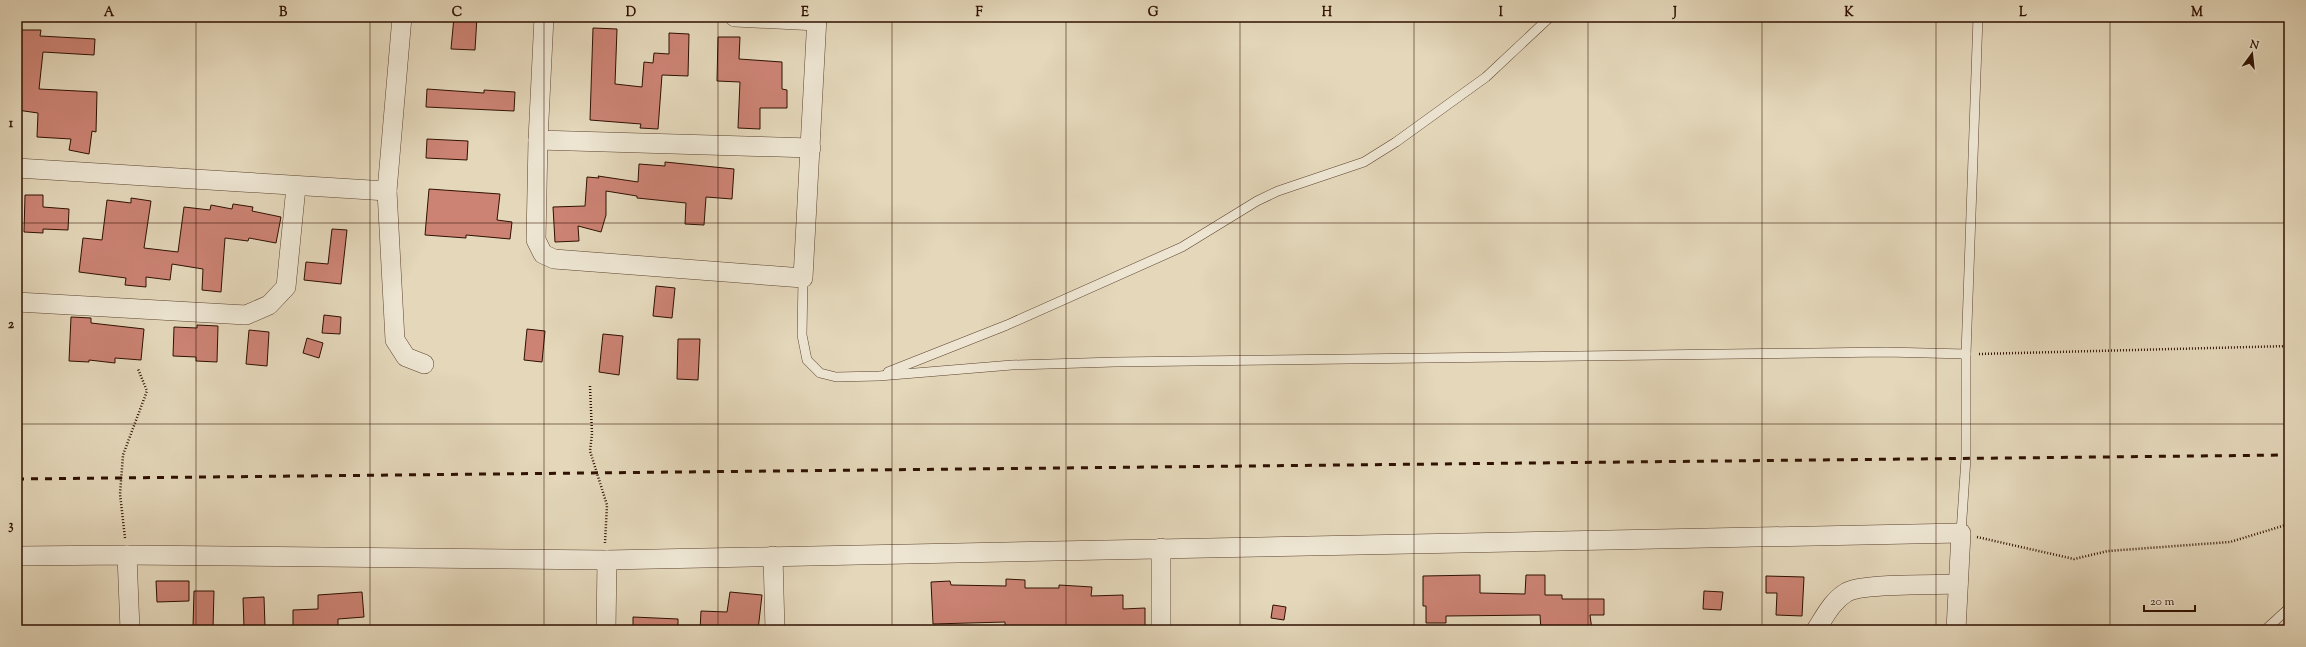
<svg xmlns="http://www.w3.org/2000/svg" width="2306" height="647" viewBox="0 0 2306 647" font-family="'Sorts Mill Goudy',serif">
  <rect width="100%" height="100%" fill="#e4d7ba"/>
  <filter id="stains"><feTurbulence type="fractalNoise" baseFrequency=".005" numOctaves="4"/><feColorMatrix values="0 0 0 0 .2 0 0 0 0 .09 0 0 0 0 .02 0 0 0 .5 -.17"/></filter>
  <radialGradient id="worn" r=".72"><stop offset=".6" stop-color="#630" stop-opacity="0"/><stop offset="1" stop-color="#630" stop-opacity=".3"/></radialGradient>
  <g fill="#cc8374" stroke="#2f1001">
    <polygon points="454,17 477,17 475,50 451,49"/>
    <polygon points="593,28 617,29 615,84 642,87 644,62 653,63 654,53 669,54 669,33 689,34 688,76 662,75 658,129 640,128 641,124 590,120"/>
    <polygon points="17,30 41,30 40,36 95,39 94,55 43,52 39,89 97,92 96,132 92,131 89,154 69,150 71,139 37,137 38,113 17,110"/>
    <polygon points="718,37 740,37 739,59 782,62 782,89 787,90 787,108 760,108 760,129 738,128 740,82 717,81"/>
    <polygon points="427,89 484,93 484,90 515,92 514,111 426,107"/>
    <polygon points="427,139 468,141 467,160 426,158"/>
    <polygon points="665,162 734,169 732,199 706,197 704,225 685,224 686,203 637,198 637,196 606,191 606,215 601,232 578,226 579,241 555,242 553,207 585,206 587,177 599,178 598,176 638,182 639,164 665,166"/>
    <polygon points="429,189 500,194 497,220 512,222 510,239 466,235 466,238 425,235"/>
    <polygon points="25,195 43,195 43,207 69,209 68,230 43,229 43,233 24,232"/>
    <polygon points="131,198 151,201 144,248 178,252 184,207 210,210 211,205 232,209 233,204 253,207 252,211 281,217 276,243 249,238 248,241 225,238 221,292 202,290 203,269 172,264 170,280 146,277 146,287 125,285 126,278 79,272 83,238 102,240 107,200 131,203"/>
    <polygon points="332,229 347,230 341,284 304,280 306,262 328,264"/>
    <polygon points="656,286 675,288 672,318 653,316"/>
    <polygon points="324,315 341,317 340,334 322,333"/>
    <polygon points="71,317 91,318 91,323 144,329 141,360 115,358 115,363 89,360 89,362 69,361"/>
    <polygon points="197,325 218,326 217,362 196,361 196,357 173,356 174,327 197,328"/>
    <polygon points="527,329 545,331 542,362 524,360"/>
    <polygon points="249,330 269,332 267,366 246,364"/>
    <polygon points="603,334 623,336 619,375 599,372"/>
    <polygon points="307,338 323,343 319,358 303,353"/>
    <polygon points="678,339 700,339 698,380 677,379"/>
    <polygon points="1480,575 1480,593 1525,594 1526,575 1545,575 1545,595 1562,595 1562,599 1604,599 1604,615 1590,615 1592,630 1541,630 1540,615 1446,616 1446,623 1426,623 1426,606 1423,606 1423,576"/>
    <polygon points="1766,576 1804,577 1802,616 1776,615 1777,593 1766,593"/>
    <polygon points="1006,579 1025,580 1025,588 1059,588 1059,585 1092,587 1091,596 1123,595 1123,609 1145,608 1145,629 1005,628 1005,622 933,624 931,582 950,581 951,585 1006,586"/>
    <polygon points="156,581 189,581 189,601 157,602"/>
    <polygon points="194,591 214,591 213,628 193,627"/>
    <polygon points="1704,591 1723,592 1721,610 1703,609"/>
    <polygon points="362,592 364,617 338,619 338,628 293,629 293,610 318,609 318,595"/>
    <polygon points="730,592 762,595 758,630 700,630 701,611 727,612"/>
    <polygon points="264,597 265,627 244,627 243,598"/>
    <polygon points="1273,605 1286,607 1284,620 1271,618"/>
    <polygon points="633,617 678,619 678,630 633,630"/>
  </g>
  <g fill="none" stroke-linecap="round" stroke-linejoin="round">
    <defs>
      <g id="service">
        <polyline points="803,278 802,335 807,360 820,373 836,377 879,376 1012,365 1115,362 1886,352 1966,354"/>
        <polyline points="888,372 1007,325 1182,247 1257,201 1278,191 1364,162 1396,142 1486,77 1550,17"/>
        <polyline points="1961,533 1966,458 1966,354 1978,17"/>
        <polyline points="2265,630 2289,608"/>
      </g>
      <g id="minor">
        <polyline points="544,17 538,140 811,148"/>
        <polyline points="735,17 817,21"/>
        <polyline points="538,140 536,240 543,254 554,259 803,278 817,17"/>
        <polyline points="17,168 387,191 402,17"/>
        <polyline points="387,191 395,340 406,357 424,364"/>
        <polyline points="17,302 246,315 269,305 286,287 296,187"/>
        <polyline points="127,555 607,560 1961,533 1956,630"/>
        <polyline points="17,556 127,555 130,630"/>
        <polyline points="773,556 775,630"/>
        <polyline points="606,630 607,560"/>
        <polyline points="1161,630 1161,548"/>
        <path d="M 1816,630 C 1825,616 1832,601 1847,592 C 1863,583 1936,585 1958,584"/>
      </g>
    </defs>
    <use href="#service" stroke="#5c422f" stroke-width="10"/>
    <use href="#minor" stroke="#5c422f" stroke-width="20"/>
    <g stroke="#2f1001" stroke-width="2.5" stroke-dasharray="1 2" stroke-linecap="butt">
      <polyline points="1979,354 2289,346"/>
      <polyline points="590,386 592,434 590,451 607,505 605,543"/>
      <polyline points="1977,537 2074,559 2108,551 2230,542 2289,524"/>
      <polyline points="125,538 120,494 123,455 147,391 138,369"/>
    </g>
    <use href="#service" stroke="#ede5d2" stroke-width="9"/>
    <use href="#minor" stroke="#ede5d2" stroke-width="19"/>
    <polyline stroke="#2f1001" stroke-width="3" stroke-dasharray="7 7" stroke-linecap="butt" points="17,479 2289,455"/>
  </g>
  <path fill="none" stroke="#2f1001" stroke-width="1" stroke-opacity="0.55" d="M 196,17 L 196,630M 370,17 L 370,630M 544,17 L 544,630M 718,17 L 718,630M 892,17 L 892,630M 1066,17 L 1066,630M 1240,17 L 1240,630M 1414,17 L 1414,630M 1588,17 L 1588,630M 1762,17 L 1762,630M 1936,17 L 1936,630M 2110,17 L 2110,630M 17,223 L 2289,223M 17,424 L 2289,424"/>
  <rect width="2306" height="647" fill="none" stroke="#e4d7ba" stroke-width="44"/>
  <g transform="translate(2252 54) rotate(15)" stroke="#ede5d2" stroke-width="3" paint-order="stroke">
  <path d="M0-3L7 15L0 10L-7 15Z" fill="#2f1001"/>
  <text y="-6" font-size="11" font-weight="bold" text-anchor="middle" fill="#2f1001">N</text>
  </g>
  <path d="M2144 605v6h51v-6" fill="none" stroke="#2f1001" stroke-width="2"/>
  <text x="2150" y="605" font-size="12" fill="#2f1001" stroke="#ede5d2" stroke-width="3" paint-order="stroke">20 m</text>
  <rect x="22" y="22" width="2262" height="603" fill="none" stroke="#2f1001" stroke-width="1.5"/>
  <g font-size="13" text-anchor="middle" font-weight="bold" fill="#2f1001">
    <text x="109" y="16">A</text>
    <text x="283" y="16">B</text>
    <text x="457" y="16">C</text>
    <text x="631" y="16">D</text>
    <text x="805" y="16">E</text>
    <text x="979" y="16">F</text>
    <text x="1153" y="16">G</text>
    <text x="1327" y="16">H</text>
    <text x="1501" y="16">I</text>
    <text x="1675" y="16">J</text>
    <text x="1849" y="16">K</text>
    <text x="2023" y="16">L</text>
    <text x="2197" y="16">M</text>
    <text x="11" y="127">1</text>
    <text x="11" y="328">2</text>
    <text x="11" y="529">3</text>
  </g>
  <rect width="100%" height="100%" filter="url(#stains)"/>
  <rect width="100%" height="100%" fill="url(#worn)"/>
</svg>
